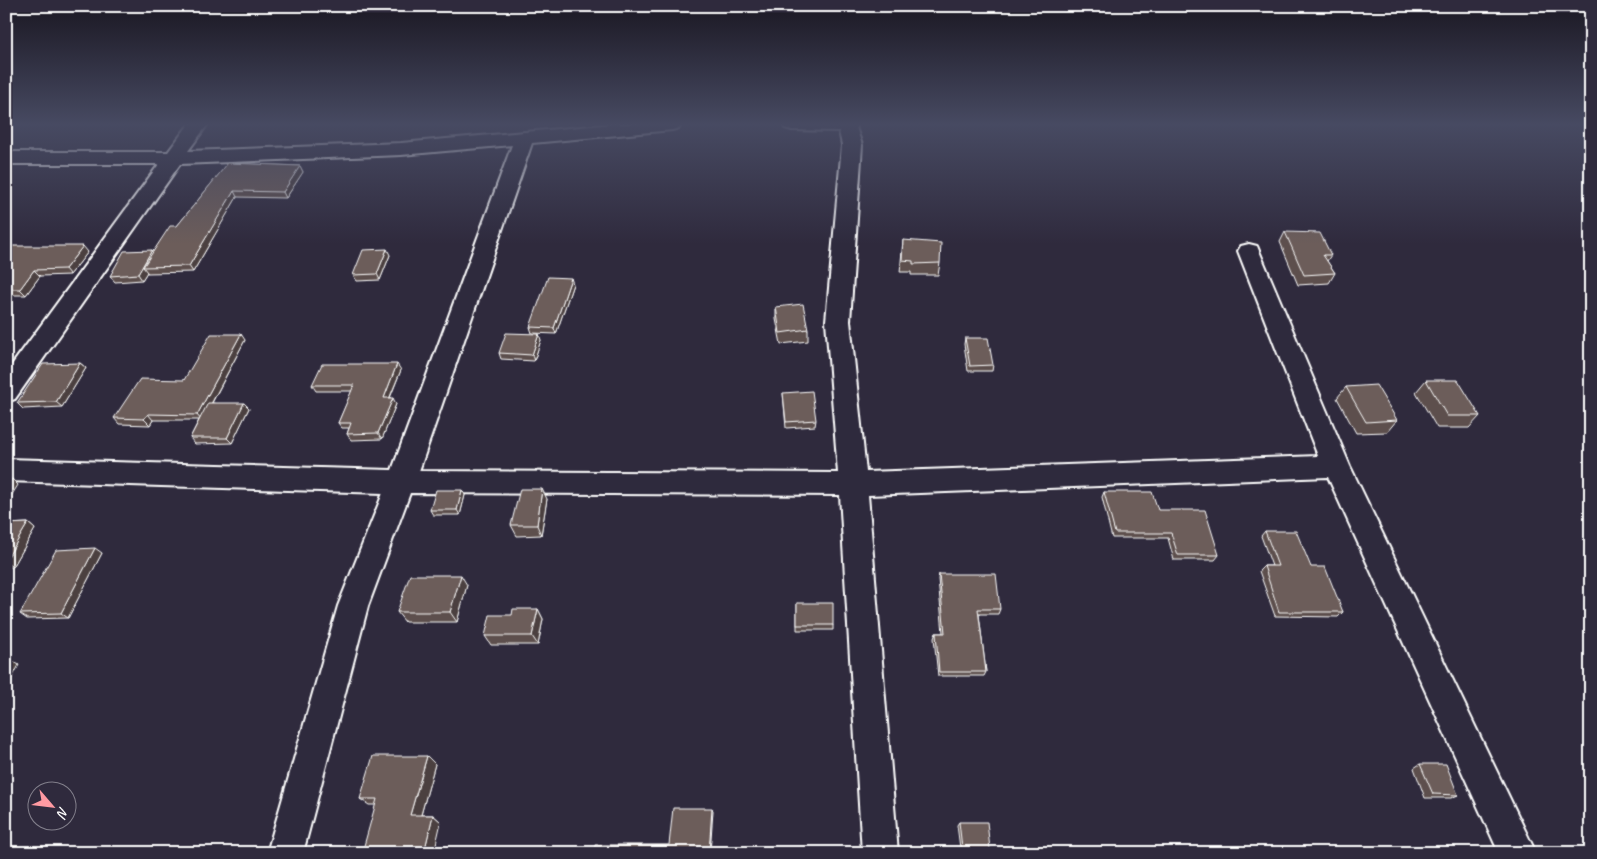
<svg xmlns="http://www.w3.org/2000/svg" width="1597" height="859" viewBox="0 0 1597 859" font-family="Caveat,sans-serif">
  <rect width="100%" height="100%" fill="#2f2a3d"/>
  <filter id="ink" filterUnits="userSpaceOnUse"><feTurbulence type="fractalNoise" baseFrequency=".02" numOctaves="2"/><feDisplacementMap in="SourceGraphic" scale="10" xChannelSelector="R" yChannelSelector="G"/><feConvolveMatrix kernelMatrix="1 2 1 2 8 2 1 2 1" color-interpolation-filters="sRGB"/></filter>
  <g filter="url(#ink)">
    <g fill="none" stroke-linecap="round" stroke-linejoin="round">
      <defs>
        <polygon id="minor" points="189,124 208,124 188,151 401,143 613,124 682,124 679,128 672,130 532,143 419,471 838,473 826,321 842,145 839,131 792,130 785,128 783,124 855,124 862,145 850,321 866,472 1318,456 1238,251 1241,246 1249,244 1257,246 1350,466 1536,853 1499,853 1328,477 868,495 898,853 862,853 840,495 410,493 368,606 303,853 267,853 338,606 383,493 6,481 6,459 392,470 512,145 401,155 180,164 15,399 6,402 6,373 159,164 6,164 6,152 168,152"/>
      </defs>
      <use href="#minor" stroke="#fff" stroke-width="4"/>
      <use href="#minor" fill="#2f2a3d" fill-rule="evenodd"/>
    </g>
    <g fill="#5d504d" stroke="#fff">
      <polygon points="228,163 300,166 303,172 286,198 237,197 193,272 147,273 147,272 142,280 115,282 110,276 152,250 153,252 177,226"/>
      <polygon points="1285,232 1331,255 1327,261 1335,273 1329,283 1298,285 1280,242"/>
      <polygon points="903,240 940,263 938,275 911,275 911,272 900,272"/>
      <polygon points="6,247 88,252 70,275 40,276 26,295 6,295"/>
      <polygon points="390,255 380,280 357,281 353,275"/>
      <polygon points="573,284 556,334 532,333 530,327"/>
      <polygon points="776,307 808,329 808,341 781,344 776,319"/>
      <polygon points="965,338 993,365 992,371 968,371 964,344"/>
      <polygon points="245,340 212,403 249,408 232,443 195,444 190,438 199,420 153,420 150,425 119,424 114,418 184,380"/>
      <polygon points="541,340 534,361 501,359 499,353"/>
      <polygon points="80,363 86,368 62,407 23,409 17,403"/>
      <polygon points="401,370 390,398 396,404 382,439 351,440 347,434 349,428 342,428 338,423 352,391 316,391 312,385"/>
      <polygon points="1426,380 1480,416 1469,428 1437,428 1416,392"/>
      <polygon points="1346,387 1397,420 1387,432 1356,433 1337,398"/>
      <polygon points="783,393 816,420 815,426 786,428"/>
      <polygon points="1104,492 1158,510 1219,555 1215,560 1174,560 1168,538 1112,538 1102,497"/>
      <polygon points="465,495 460,515 433,515 430,510"/>
      <polygon points="547,499 541,535 517,536 511,525"/>
      <polygon points="28,523 35,529 13,567 6,567 6,524"/>
      <polygon points="1265,531 1311,567 1343,612 1338,617 1275,616 1259,571 1264,566 1272,566 1261,536"/>
      <polygon points="102,553 68,618 27,619 20,614"/>
      <polygon points="939,574 1000,609 998,614 979,614 986,672 984,676 938,676 934,638 936,633 943,633 938,579"/>
      <polygon points="467,585 457,622 405,622 397,612"/>
      <polygon points="797,603 833,625 833,630 797,630"/>
      <polygon points="538,609 543,619 538,645 491,645 485,636 512,615"/>
      <polygon points="427,756 435,764 421,815 433,815 441,822 375,805 369,805 360,799"/>
      <polygon points="1420,764 1458,795 1451,798 1425,798 1414,768"/>
      <polygon points="959,822 990,849 1024,853 957,853 957,851 958,848 960,848 957,825"/>
    </g>
    <g fill="#4c413f" stroke="#fff">
      <polygon points="300,166 303,172 286,198 283,192"/>
      <polygon points="234,191 237,197 193,272 189,266"/>
      <polygon points="83,246 88,252 70,275 65,269"/>
      <polygon points="387,249 390,255 380,280 377,274"/>
      <polygon points="152,250 156,256 143,267 147,272 142,280 138,274"/>
      <polygon points="34,270 40,276 26,295 20,289"/>
      <polygon points="571,278 573,284 556,334 554,328"/>
      <polygon points="241,334 245,340 202,421 197,415"/>
      <polygon points="539,334 541,340 534,361 532,355"/>
      <polygon points="80,363 86,368 62,407 56,402"/>
      <polygon points="397,364 401,370 387,404 384,398"/>
      <polygon points="393,398 396,404 382,439 378,433"/>
      <polygon points="244,403 249,408 232,443 227,438"/>
      <polygon points="148,414 153,420 150,425 144,419"/>
      <polygon points="12,479 18,485 6,504 6,488"/>
      <polygon points="542,489 547,499 541,535 537,525"/>
      <polygon points="462,490 465,495 460,515 457,510"/>
      <polygon points="28,523 35,529 13,567 6,563 6,560"/>
      <polygon points="95,548 102,553 68,618 61,613"/>
      <polygon points="461,575 467,585 457,622 450,612"/>
      <polygon points="538,609 543,619 538,645 532,636"/>
      <polygon points="11,660 19,665 6,689 6,669"/>
      <polygon points="427,756 435,764 419,822 410,815"/>
      <polygon points="712,808 713,811 710,853 709,853"/>
      <polygon points="433,815 441,822 434,853 424,853"/>
    </g>
    <g fill="#6c5d5a" stroke="#fff">
      <polygon points="228,163 300,166 283,192 234,191 189,266 143,267 170,226 177,226"/>
      <polygon points="1285,232 1320,233 1331,255 1323,255 1335,273 1304,275"/>
      <polygon points="903,240 941,243 940,263 913,264 913,261 902,260"/>
      <polygon points="7,246 83,246 65,269 34,270 20,289 6,289 6,247"/>
      <polygon points="387,249 377,274 353,275 363,250"/>
      <polygon points="152,250 138,274 110,276 124,251"/>
      <polygon points="548,277 571,278 554,328 530,327"/>
      <polygon points="803,304 808,329 780,333 776,307"/>
      <polygon points="506,333 539,334 532,355 499,353"/>
      <polygon points="211,334 241,334 197,415 148,414 144,419 114,418 140,379 184,380"/>
      <polygon points="965,338 988,338 993,365 970,366"/>
      <polygon points="80,363 56,402 17,403 43,364"/>
      <polygon points="322,364 397,364 384,398 393,398 378,433 347,434 351,423 338,423 354,385 312,385"/>
      <polygon points="1426,380 1458,380 1480,416 1447,416"/>
      <polygon points="1376,385 1397,420 1366,422 1346,387"/>
      <polygon points="812,391 816,420 786,422 783,393"/>
      <polygon points="208,403 244,403 227,438 190,438"/>
      <polygon points="12,479 6,488 6,480"/>
      <polygon points="520,489 542,489 537,525 511,525"/>
      <polygon points="436,490 462,490 457,510 430,510"/>
      <polygon points="1104,492 1152,492 1158,510 1205,510 1219,555 1178,555 1171,533 1115,533"/>
      <polygon points="28,523 6,560 6,524"/>
      <polygon points="1265,531 1296,531 1311,567 1325,567 1343,612 1279,612 1264,566 1278,566"/>
      <polygon points="95,548 61,613 20,614 56,550"/>
      <polygon points="939,574 996,574 1000,609 978,609 986,672 939,672 936,633 945,633"/>
      <polygon points="410,575 461,575 450,612 397,612"/>
      <rect x="797" y="603" width="36" height="22"/>
      <polygon points="513,609 538,609 532,636 485,636 490,615 512,615"/>
      <polygon points="11,660 6,669 6,661"/>
      <polygon points="373,756 427,756 410,815 433,815 424,853 362,853 377,799 360,799"/>
      <polygon points="1420,764 1446,764 1458,795 1433,794"/>
      <polygon points="673,808 712,808 709,853 594,853 595,845 669,845"/>
      <polygon points="959,822 987,822 990,849 1024,849 1024,853 959,853 958,848 962,848"/>
    </g>
  </g>
  <linearGradient id="sky" x2="0" y2="1"><stop stop-color="#1a1722"/><stop offset="0.51" stop-color="#474a62"/><stop offset="1" stop-color="#474a62" stop-opacity="0"/></linearGradient>
  <rect width="1597" height="244" fill="url(#sky)"/>
  <rect width="1597" height="859" fill="none" stroke="#2f2a3d" stroke-width="25"/>
  <rect x="12" y="12" width="1572" height="834" fill="none" stroke="#fff" stroke-width="2" filter="url(#ink)"/>
  <g transform="translate(52 806) rotate(118)"><circle r="24" fill="#2f2a3d" stroke="#827f8b"/>
  <path d="M0-4L9 19L0 12L-9 19Z" fill="#ff9aa2"/>
  <text y="-8" font-size="14" font-weight="bold" text-anchor="middle" fill="#ffffff">N</text>
  </g>
</svg>
